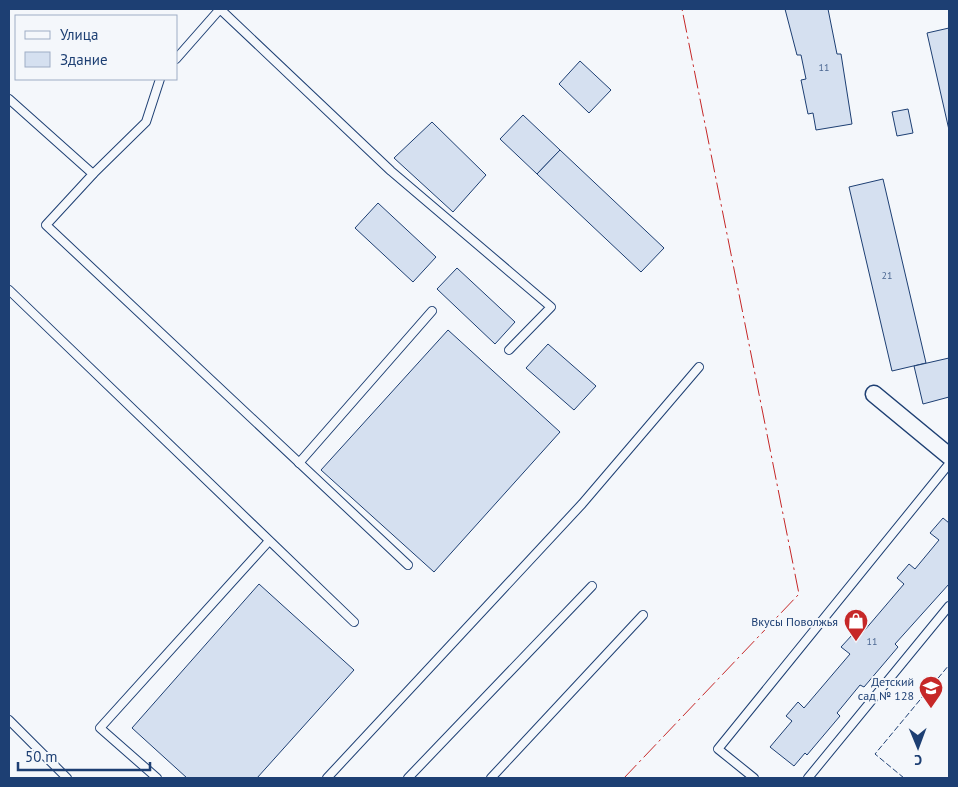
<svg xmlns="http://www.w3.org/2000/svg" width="958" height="787" viewBox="0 0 958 787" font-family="'PT Sans',sans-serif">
  <rect width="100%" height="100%" fill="#f4f7fb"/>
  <g fill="#d5e0f0" stroke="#1d3f73">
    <polygon points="785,9 828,9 837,54 841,54 852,124 816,130 813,113 808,114 801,80 806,79 801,55 797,55"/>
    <polygon points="949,28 949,130 927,33"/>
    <polygon points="580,61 611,90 589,113 559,84"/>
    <polygon points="908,109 913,133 897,136 892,112"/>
    <polygon points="523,115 560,150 537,174 500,139"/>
    <polygon points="432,122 486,175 453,212 394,158"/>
    <polygon points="560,150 664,248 641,272 537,174"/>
    <polygon points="883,179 926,363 892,371 849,187"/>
    <polygon points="378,203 436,257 413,282 355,228"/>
    <polygon points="457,268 515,322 495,344 437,289"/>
    <polygon points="448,330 560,432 434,572 321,470"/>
    <polygon points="548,344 596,386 574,410 526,368"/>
    <polygon points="949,358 949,397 923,404 914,366"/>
    <polygon points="943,518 949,523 949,584 895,644 898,647 864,687 860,685 837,713 840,716 807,755 805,753 794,766 770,747 792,721 786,716 798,702 804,708 850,654 841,647 853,634 858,638 904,584 897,578 909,564 915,569 939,540 930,533"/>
    <polygon points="259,584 354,670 257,778 187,778 132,728"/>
  </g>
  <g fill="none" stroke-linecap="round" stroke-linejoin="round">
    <defs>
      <g id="service">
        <polyline points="176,59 220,9 391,171 551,307 509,350"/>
        <polyline points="9,99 93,174 46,225 408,565"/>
        <polyline points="93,174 146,122 160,79"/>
        <polyline points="9,290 354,622"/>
        <polyline points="299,463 432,311"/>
        <polyline points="9,720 67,778"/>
        <polyline points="157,778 100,728 269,541"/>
        <polyline points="327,778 582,504 699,367"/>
        <polyline points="408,778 592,586"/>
        <polyline points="491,778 643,615"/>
        <polyline points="754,778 718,749 949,464"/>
        <polyline points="808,778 949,606"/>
      </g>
      <polyline id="minor" points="874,394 949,456"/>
    </defs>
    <use href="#service" stroke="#1d3f73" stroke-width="10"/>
    <use href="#minor" stroke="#1d3f73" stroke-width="19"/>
    <use href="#service" stroke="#f4f7fb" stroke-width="8"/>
    <use href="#minor" stroke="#f4f7fb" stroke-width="16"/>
    <polyline stroke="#1d3f73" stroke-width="1" stroke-dasharray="6 2.5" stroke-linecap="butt" points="904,778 875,754 949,665"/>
    <polyline stroke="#c62828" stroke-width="1" stroke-dasharray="18 4 2.5 4" stroke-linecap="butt" points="624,778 799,594 682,9"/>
  </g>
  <defs>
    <symbol id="shop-pin" viewBox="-11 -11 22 30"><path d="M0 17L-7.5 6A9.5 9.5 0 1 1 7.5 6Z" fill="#c62828" stroke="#f4f7fb"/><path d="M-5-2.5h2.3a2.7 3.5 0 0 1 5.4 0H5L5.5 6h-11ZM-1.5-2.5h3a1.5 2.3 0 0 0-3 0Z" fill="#fff"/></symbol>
    <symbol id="school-pin" viewBox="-11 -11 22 30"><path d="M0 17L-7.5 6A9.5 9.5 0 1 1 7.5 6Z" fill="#c62828" stroke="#f4f7fb"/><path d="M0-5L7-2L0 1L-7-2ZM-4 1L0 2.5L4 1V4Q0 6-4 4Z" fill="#fff"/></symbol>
  </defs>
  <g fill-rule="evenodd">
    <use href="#shop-pin" x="842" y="607" width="28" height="38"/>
    <use href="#school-pin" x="917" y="674" width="28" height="38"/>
  </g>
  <g text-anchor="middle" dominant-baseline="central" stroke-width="4" stroke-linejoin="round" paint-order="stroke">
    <g font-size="10" fill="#4b6792">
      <text x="824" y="67">11</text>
      <text x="887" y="275">21</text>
      <text x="872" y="641">11</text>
    </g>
    <g font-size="12" fill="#1d3f73" stroke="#f4f7fb" text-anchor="end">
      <text x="838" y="621">Вкусы Поволжья</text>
      <text x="914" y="681">Детский<tspan x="914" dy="14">сад № 128</tspan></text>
    </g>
  </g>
  <rect width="958" height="787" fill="none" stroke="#1d3f73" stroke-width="20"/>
  <rect x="15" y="15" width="162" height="65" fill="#f4f7fb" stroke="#9eadc5"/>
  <rect x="25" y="31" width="25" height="8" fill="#f4f7fb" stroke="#9eadc5"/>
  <text x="60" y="40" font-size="15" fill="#1d3f73">Улица</text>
  <rect x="25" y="52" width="25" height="15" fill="#d5e0f0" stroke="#9eadc5"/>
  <text x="60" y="65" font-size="15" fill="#1d3f73">Здание</text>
  <g transform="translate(918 747) rotate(179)" stroke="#f4f7fb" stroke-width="4" paint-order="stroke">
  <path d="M0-4L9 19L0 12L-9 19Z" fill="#1d3f73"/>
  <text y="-8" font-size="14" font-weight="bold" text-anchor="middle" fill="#1d3f73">С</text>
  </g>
  <path d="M18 762v8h132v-8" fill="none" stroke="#1d3f73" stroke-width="2.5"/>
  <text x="25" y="762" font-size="15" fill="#1d3f73" stroke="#f4f7fb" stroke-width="4" paint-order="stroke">50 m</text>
</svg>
